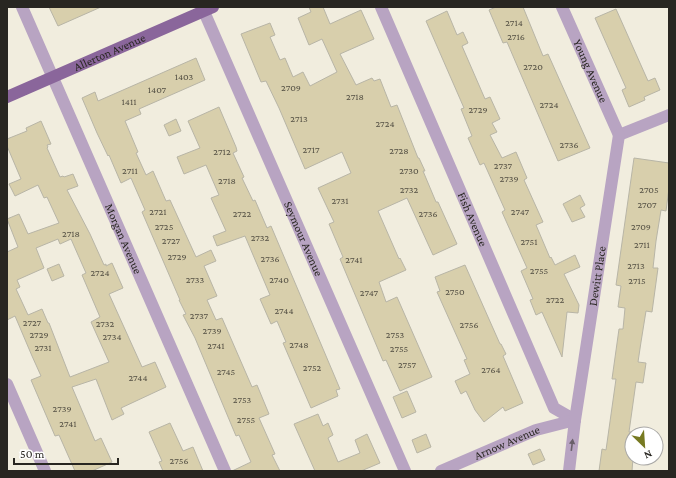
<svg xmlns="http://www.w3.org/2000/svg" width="676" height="478" viewBox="0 0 676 478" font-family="'Crimson Pro',serif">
  <rect width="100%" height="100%" fill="#f1edde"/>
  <g fill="#d8cfac" stroke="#b8b5a6" fill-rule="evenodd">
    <polygon points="49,7 101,7 58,26"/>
    <polygon points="309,7 323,7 330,24 361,10 374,39 340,54 356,85 372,78 374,81 380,79 391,107 397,105 418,158 419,158 425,171 423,171 436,202 438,202 457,244 433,255 407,198 378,211 399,259 400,258 406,270 379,282 386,302 397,297 432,377 400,391 386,360 383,361 340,259 343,257 329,224 334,222 318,188 351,173 342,152 305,169 279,108 266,81 261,82 241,34 270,23 275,35 270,37 280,60 285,58 293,77 303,72 310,86 337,72 322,39 309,45 298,18 311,12"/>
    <polygon points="496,7 523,7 543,56 548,54 590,148 558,161 507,42 503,43 489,10"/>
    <polygon points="616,9 648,81 655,78 660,90 644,97 645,100 629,107 622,90 626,88 595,18"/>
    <polygon points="447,11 457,35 463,32 468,43 462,46 485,99 490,97 500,119 492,123 497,132 490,135 502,158 516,152 527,178 524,180 543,222 536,225 550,258 551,257 555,265 575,255 580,267 564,274 579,305 578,313 567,312 562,357 542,312 536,315 530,300 533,299 521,271 527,268 502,212 505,210 484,163 480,165 468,138 472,136 461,109 464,108 426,21"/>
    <polygon points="196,58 205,80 139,109 141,114 125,121 138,152 136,153 146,175 153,171 166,201 170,200 196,257 211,250 216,261 204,266 217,296 207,300 216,320 222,318 252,387 257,385 269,414 259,418 275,454 272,455 280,471 232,471 251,462 239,435 236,436 195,338 183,315 186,314 179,300 180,300 142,212 145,210 131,178 121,183 109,155 108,156 97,133 82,98 95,92 98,101"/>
    <polygon points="219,107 236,147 237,151 233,153 244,177 242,178 253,201 255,200 267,228 271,226 340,389 336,390 338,396 311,408 283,343 286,342 277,321 271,324 260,299 270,295 245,236 217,246 213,236 226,231 211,198 219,195 206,165 184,174 177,157 200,148 188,121"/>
    <polygon points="176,119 181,131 169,136 164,125"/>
    <path d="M 41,121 L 51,144 L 47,145 L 48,147 L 47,148 L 60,177 L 63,176 L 64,177 L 73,174 L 78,186 L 67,190 L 90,234 L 104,265 L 106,264 L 106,266 L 112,263 L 123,288 L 109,294 L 142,367 L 155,362 L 166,387 L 121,408 L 124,414 L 112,420 L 96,379 L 72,387 L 95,441 L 101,438 L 112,462 L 92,471 L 75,471 L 59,435 L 55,436 L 31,380 L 41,376 L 32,356 L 15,316 L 7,320 L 7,252 L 18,247 L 7,219 L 19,214 L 28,234 L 59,223 L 47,197 L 44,198 L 38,185 L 15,196 L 9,184 L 21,179 L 7,146 L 7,139 L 27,131 L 26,128 ZM 58,239 L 60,244 L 71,239 L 86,273 L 82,275 L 100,317 L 91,322 L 109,362 L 70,377 L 49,323 L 48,323 L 42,309 L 28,315 L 16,289 L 20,287 L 17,280 L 44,268 L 36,248 Z"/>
    <polygon points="634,158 669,163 669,188 666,211 661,210 656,241 653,268 658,268 652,312 646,311 641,342 638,362 646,363 643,383 636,382 629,432 632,432 632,458 633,458 632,471 599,471 602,449 606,450 616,379 612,379 619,329 623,329 625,308 618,307 621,286 616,285"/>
    <polygon points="580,195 585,205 580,208 585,217 572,222 563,204"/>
    <polygon points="59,264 64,276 52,281 47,269"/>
    <polygon points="465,265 500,344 501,344 506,354 503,356 523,403 505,411 503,407 484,422 475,410 466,391 461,394 455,381 470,374 464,360 467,359 437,292 440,291 435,277"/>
    <polygon points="407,391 416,412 402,418 393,397"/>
    <polygon points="318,414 323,426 328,423 333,435 328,438 338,462 360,453 355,440 367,434 380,463 361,471 315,471 294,424"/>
    <polygon points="170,423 183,451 193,447 203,471 163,471 159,462 162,461 149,432"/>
    <polygon points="426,434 431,447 417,453 412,440"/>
    <polygon points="540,449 545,460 533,465 528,454"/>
  </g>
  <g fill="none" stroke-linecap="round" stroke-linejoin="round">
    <g stroke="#b8a4c2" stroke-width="12">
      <path id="s1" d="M 22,7 L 225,471"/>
      <path id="s2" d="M 202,7 L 405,471"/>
      <path id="s3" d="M 381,7 L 554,408 L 575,420"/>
      <path id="s4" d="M 562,7 L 619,135"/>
      <polyline points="619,135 669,115"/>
      <polyline points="7,384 45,471"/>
      <path id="s5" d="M 441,471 L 536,430 L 575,420"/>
      <path id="s6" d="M 569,471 L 575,420 L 619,135"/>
    </g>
    <path stroke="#8a669b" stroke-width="12" id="s7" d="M 7,97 L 213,7"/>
  </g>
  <defs><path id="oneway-solid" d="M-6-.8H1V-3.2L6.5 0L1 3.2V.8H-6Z"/></defs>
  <use fill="#695f69" href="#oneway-solid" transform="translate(572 445) rotate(-83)"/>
  <g text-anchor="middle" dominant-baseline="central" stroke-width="3" stroke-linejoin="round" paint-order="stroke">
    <g font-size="10" fill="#545044">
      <text x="514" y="22">2714</text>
      <text x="516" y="36">2716</text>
      <text x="533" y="66">2720</text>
      <text x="184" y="76">1403</text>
      <text x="291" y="87">2709</text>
      <text x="157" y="89">1407</text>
      <text x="355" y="96">2718</text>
      <text x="129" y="101">1411</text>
      <text x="549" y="104">2724</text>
      <text x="478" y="109">2729</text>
      <text x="299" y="118">2713</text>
      <text x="385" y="123">2724</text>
      <text x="569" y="144">2736</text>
      <text x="311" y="149">2717</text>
      <text x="399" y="150">2728</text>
      <text x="222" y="151">2712</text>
      <text x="503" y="165">2737</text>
      <text x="130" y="170">2711</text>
      <text x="409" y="170">2730</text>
      <text x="509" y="178">2739</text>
      <text x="227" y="180">2718</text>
      <text x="409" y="189">2732</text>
      <text x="649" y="189">2705</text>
      <text x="340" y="200">2731</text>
      <text x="647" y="204">2707</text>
      <text x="158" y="211">2721</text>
      <text x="520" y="211">2747</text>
      <text x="242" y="213">2722</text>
      <text x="428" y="213">2736</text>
      <text x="164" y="226">2725</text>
      <text x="641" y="226">2709</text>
      <text x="71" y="233">2718</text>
      <text x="260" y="237">2732</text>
      <text x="171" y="240">2727</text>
      <text x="529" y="241">2751</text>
      <text x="642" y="244">2711</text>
      <text x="177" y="256">2729</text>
      <text x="270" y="258">2736</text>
      <text x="354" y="259">2741</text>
      <text x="636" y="265">2713</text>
      <text x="539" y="270">2755</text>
      <text x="100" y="272">2724</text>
      <text x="195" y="279">2733</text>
      <text x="279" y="279">2740</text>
      <text x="637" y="280">2715</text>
      <text x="455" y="291">2750</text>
      <text x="369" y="292">2747</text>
      <text x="555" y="299">2722</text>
      <text x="284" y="310">2744</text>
      <text x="199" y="315">2737</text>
      <text x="32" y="322">2727</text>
      <text x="105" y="323">2732</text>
      <text x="469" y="324">2756</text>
      <text x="212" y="330">2739</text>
      <text x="39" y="334">2729</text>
      <text x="395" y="334">2753</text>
      <text x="112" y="336">2734</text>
      <text x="299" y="344">2748</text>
      <text x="216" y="345">2741</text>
      <text x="43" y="347">2731</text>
      <text x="399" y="348">2755</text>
      <text x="407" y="364">2757</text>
      <text x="312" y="367">2752</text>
      <text x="491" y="369">2764</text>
      <text x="226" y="371">2745</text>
      <text x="138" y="377">2744</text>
      <text x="242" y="399">2753</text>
      <text x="62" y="408">2739</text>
      <text x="246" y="419">2755</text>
      <text x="68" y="423">2741</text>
      <text x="179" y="460">2756</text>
    </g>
    <g font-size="12" fill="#282621" stroke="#fff">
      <text stroke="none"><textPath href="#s7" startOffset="112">Allerton Avenue</textPath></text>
      <text stroke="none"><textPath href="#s4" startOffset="70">Young Avenue</textPath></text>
      <text stroke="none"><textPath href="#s3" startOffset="231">Fish Avenue</textPath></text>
      <text stroke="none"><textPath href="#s1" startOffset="253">Morgan Avenue</textPath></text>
      <text stroke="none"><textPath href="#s2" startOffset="253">Seymour Avenue</textPath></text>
      <text stroke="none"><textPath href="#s6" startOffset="197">Dewitt Place</textPath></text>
      <text stroke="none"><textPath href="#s5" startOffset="72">Arnow Avenue</textPath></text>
    </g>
  </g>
  <rect width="676" height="478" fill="none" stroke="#282621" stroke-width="16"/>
  <g transform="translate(644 446) rotate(155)"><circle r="19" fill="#ffffff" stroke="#a9a8a6"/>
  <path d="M0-3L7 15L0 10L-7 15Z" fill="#777a22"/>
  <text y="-6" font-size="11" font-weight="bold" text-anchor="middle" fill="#282621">N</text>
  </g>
  <path d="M14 458v6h104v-6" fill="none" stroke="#282621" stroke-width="2"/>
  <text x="20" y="458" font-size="12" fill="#282621" stroke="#ffffff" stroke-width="3" paint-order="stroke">50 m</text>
</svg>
